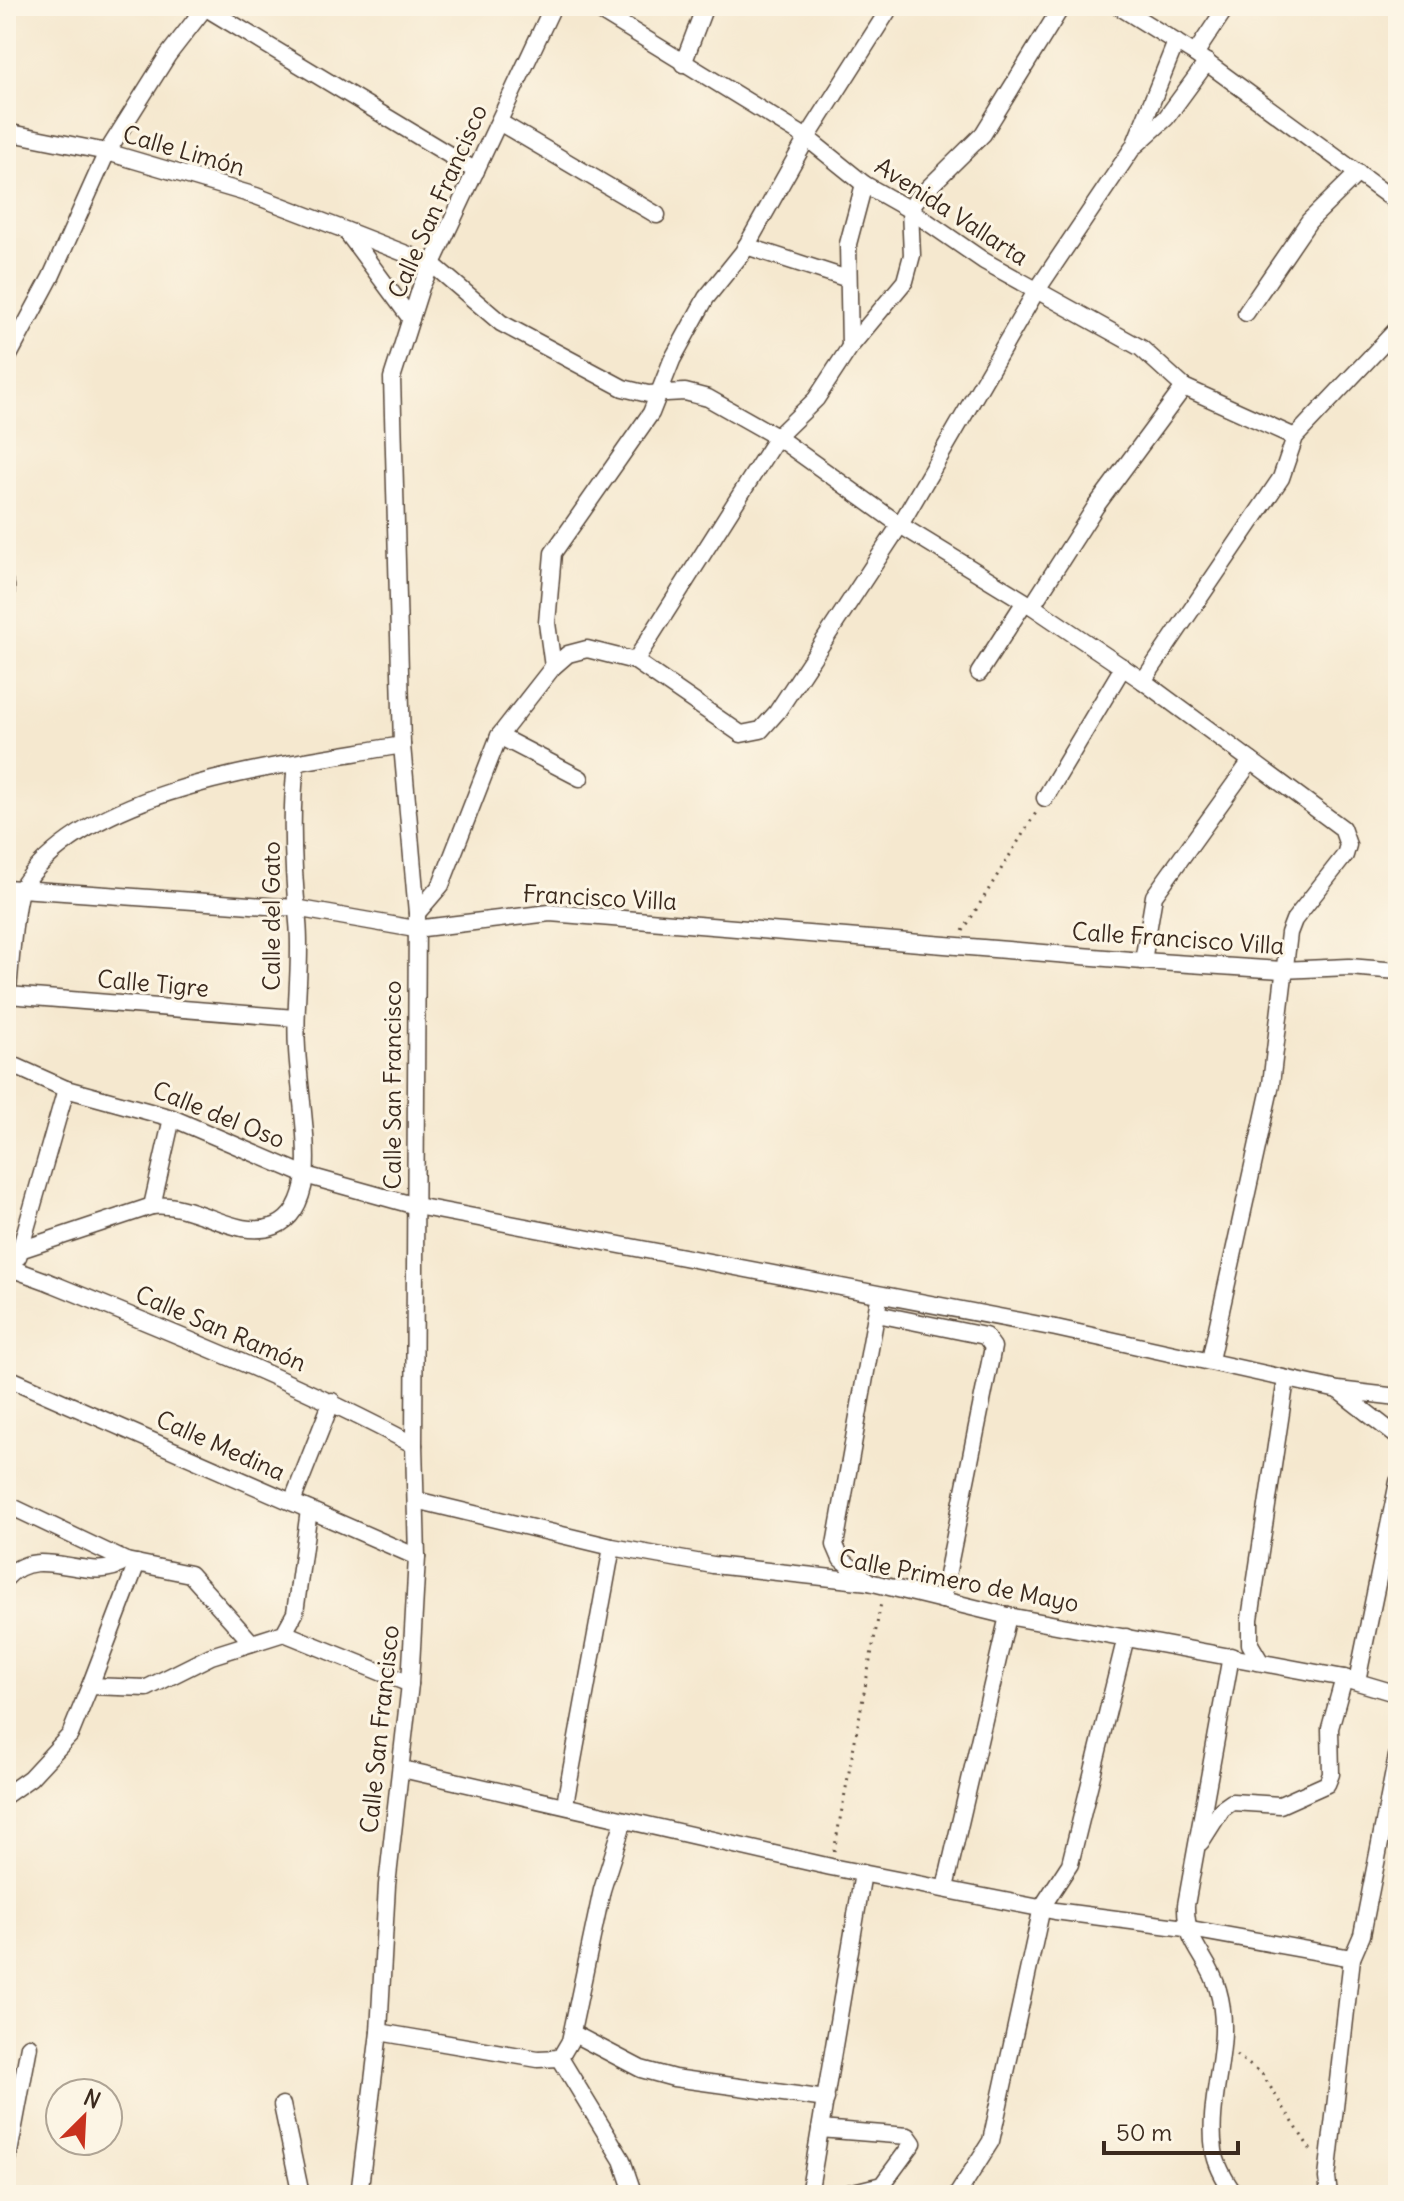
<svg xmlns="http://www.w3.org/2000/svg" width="1404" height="2201" viewBox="0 0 1404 2201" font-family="Delius,sans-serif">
  <rect width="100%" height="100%" fill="#fcf5e5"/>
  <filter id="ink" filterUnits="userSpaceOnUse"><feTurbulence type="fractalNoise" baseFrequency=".0125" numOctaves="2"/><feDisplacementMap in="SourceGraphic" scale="16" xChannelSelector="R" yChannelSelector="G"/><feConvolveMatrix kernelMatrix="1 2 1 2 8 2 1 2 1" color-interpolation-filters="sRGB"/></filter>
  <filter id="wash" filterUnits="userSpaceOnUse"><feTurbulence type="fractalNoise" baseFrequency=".006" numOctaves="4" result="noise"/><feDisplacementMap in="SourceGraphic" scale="32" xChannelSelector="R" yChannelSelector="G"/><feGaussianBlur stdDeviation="1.8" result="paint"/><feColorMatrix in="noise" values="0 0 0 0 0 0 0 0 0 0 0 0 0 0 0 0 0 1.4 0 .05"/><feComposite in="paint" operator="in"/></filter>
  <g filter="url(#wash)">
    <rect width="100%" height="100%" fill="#f5e8cf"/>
  </g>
  <g filter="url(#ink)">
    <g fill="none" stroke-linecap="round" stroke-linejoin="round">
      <defs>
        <g id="street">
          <polyline points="592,6 807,138 864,184 910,210 984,261 1141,348 1184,387 1295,437"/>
          <polyline points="1118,6 1195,54 1398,203"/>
          <polyline points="206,8 476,171"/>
          <polyline points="1195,54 1227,6"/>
          <polyline points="683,64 705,6"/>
          <polyline points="499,122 657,215"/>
          <polyline points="6,132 107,152 256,196 345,230 432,264 501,323 623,388 648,394 685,392 708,398 777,437 900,525 1032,606 1143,681 1342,828 1348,845 1345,855 1294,920 1289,933 1271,1084 1210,1360"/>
          <polyline points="1136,145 1166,118 1207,62"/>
          <polyline points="346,231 411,319"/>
          <polyline points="746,246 848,279"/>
          <polyline points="1246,313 1309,221 1358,173"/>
          <polyline points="850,347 848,244 864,184"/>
          <polyline points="6,361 51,277 107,152 168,55 206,6"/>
          <polyline points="6,585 6,612"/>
          <polyline points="1032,606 1096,506 1184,387"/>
          <polyline points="635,661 741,734 761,730 777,712 900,525 1035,293 1134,146 1176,42"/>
          <polyline points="553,667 547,623 553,553 651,413 672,360 706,298 743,252 807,138 891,6"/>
          <polyline points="979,673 1024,603"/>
          <polyline points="1143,681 1281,478 1295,437 1398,328"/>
          <polyline points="499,736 580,778"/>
          <polyline points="1045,798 1123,667"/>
          <polyline points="6,888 295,908 415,929 550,913 1143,961 1282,970 1349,967 1398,971"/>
          <polyline points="417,913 441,885 499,736 553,667 568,654 587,649 635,661 777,437 816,399 850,347 905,281 912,255 910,210 916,200 983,134 1062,6"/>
          <polyline points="1143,961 1154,896 1251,761"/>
          <polyline points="8,995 295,1018"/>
          <path d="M 6,1007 C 10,984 13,901 22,887 C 92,783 288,765 402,745"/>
          <polyline points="6,1062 66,1089 172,1118 305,1175 416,1206 1056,1328 1338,1390 1398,1397"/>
          <path d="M 152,1206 C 196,1201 235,1241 275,1226 C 295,1218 302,1197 305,1177 C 309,1142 299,1087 297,1049 C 294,1007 302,963 298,922 C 293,871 290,815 296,764"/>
          <polyline points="20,1250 152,1206 172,1118"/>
          <polyline points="18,1257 66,1089"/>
          <path d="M 6,1273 L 13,1269 L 46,1281 C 170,1332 295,1381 414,1445"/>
          <polyline points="877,1314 985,1336 993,1347 942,1600"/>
          <polyline points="6,1377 417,1557"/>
          <polyline points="1339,1391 1398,1437"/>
          <polyline points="416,1500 612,1547 713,1565 869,1582 1008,1616 1344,1678 1398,1694"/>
          <polyline points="292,1502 332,1401"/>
          <polyline points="6,1504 126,1561 190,1574 252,1643"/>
          <path d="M 6,1578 C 40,1541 89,1587 126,1561"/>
          <polyline points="869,1582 841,1559 835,1545 878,1304"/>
          <polyline points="284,1633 410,1684"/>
          <path d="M 1231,1656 L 1186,1905 C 1185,1946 1209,1956 1218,1990 C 1234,2044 1206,2097 1214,2150 C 1216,2166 1226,2182 1235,2195"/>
          <polyline points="1260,1661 1250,1644 1250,1619 1286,1379"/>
          <polyline points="1357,1681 1398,1482"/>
          <polyline points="90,1686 137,1563"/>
          <polyline points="402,1769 831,1867 1055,1911 1185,1928 1352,1958"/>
          <polyline points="6,1795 30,1778 70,1735 90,1686 147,1688 211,1656 284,1633 295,1613 309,1510"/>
          <polyline points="565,1804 612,1547"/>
          <polyline points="1201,1842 1222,1809 1232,1802 1280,1805 1327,1784 1331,1774 1330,1728 1344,1678"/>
          <polyline points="945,1888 1008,1616"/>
          <polyline points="379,2032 538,2059 560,2058 570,2041 602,1890 624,1820"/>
          <polyline points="572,2033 641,2069 674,2078 826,2099"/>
          <polyline points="560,2058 622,2160 634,2195"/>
          <polyline points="282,2105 301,2195"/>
          <polyline points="820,2129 908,2136 913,2143 882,2185 841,2195"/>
          <polyline points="6,2169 29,2046"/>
          <polyline points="359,2195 379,2032 387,1885 410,1684 417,1557 414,1445 417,913 402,745 392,378 421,287 553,6"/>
          <polyline points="809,2195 863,1873"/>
          <polyline points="957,2195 991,2141 1042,1907 1070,1864 1126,1637"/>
          <polyline points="1329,2195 1327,2178 1352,1958 1362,1935 1398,1751"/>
        </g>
      </defs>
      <use href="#street" stroke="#574639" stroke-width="19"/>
      <g stroke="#574639" stroke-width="3" stroke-dasharray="2 6" stroke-linecap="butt">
        <polyline points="963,931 1037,811"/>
        <polyline points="834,1851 881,1603"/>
        <polyline points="1236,2055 1262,2074 1312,2152"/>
      </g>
      <use href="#street" stroke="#fff" stroke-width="16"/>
    </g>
  </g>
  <g text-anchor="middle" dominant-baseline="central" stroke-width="6" stroke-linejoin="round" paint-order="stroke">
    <g font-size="24" fill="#3b2a1e" stroke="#fcf5e5">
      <text transform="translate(184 150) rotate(16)">Calle Limón</text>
      <text transform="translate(437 201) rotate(-66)">Calle San Francisco</text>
      <text transform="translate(952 211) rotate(33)">Avenida Vallarta</text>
      <text transform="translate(600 897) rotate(3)">Francisco Villa</text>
      <text transform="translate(271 916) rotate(-90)">Calle del Gato</text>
      <text transform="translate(1178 938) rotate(4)">Calle Francisco Villa</text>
      <text transform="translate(153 983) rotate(5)">Calle Tigre</text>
      <text transform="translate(392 1085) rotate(-90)">Calle San Francisco</text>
      <text transform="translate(219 1114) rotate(22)">Calle del Oso</text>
      <text transform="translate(221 1328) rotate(23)">Calle San Ramón</text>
      <text transform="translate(221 1445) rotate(24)">Calle Medina</text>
      <text transform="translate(959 1580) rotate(11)">Calle Primero de Mayo</text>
      <text transform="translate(379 1729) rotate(-84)">Calle San Francisco</text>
    </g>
  </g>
  <rect width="1404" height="2201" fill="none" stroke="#fcf5e5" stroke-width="32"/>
  <g transform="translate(84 2117) rotate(24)"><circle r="38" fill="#fcf5e5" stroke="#afa495" stroke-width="2"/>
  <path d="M0-6L14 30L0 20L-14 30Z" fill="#c8321e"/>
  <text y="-12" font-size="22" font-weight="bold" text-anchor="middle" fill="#3b2a1e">N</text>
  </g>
  <path d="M1104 2141v12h134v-12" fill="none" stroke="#3b2a1e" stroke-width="4"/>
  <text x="1116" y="2141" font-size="24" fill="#3b2a1e" stroke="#fcf5e5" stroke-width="6" paint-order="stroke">50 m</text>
</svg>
